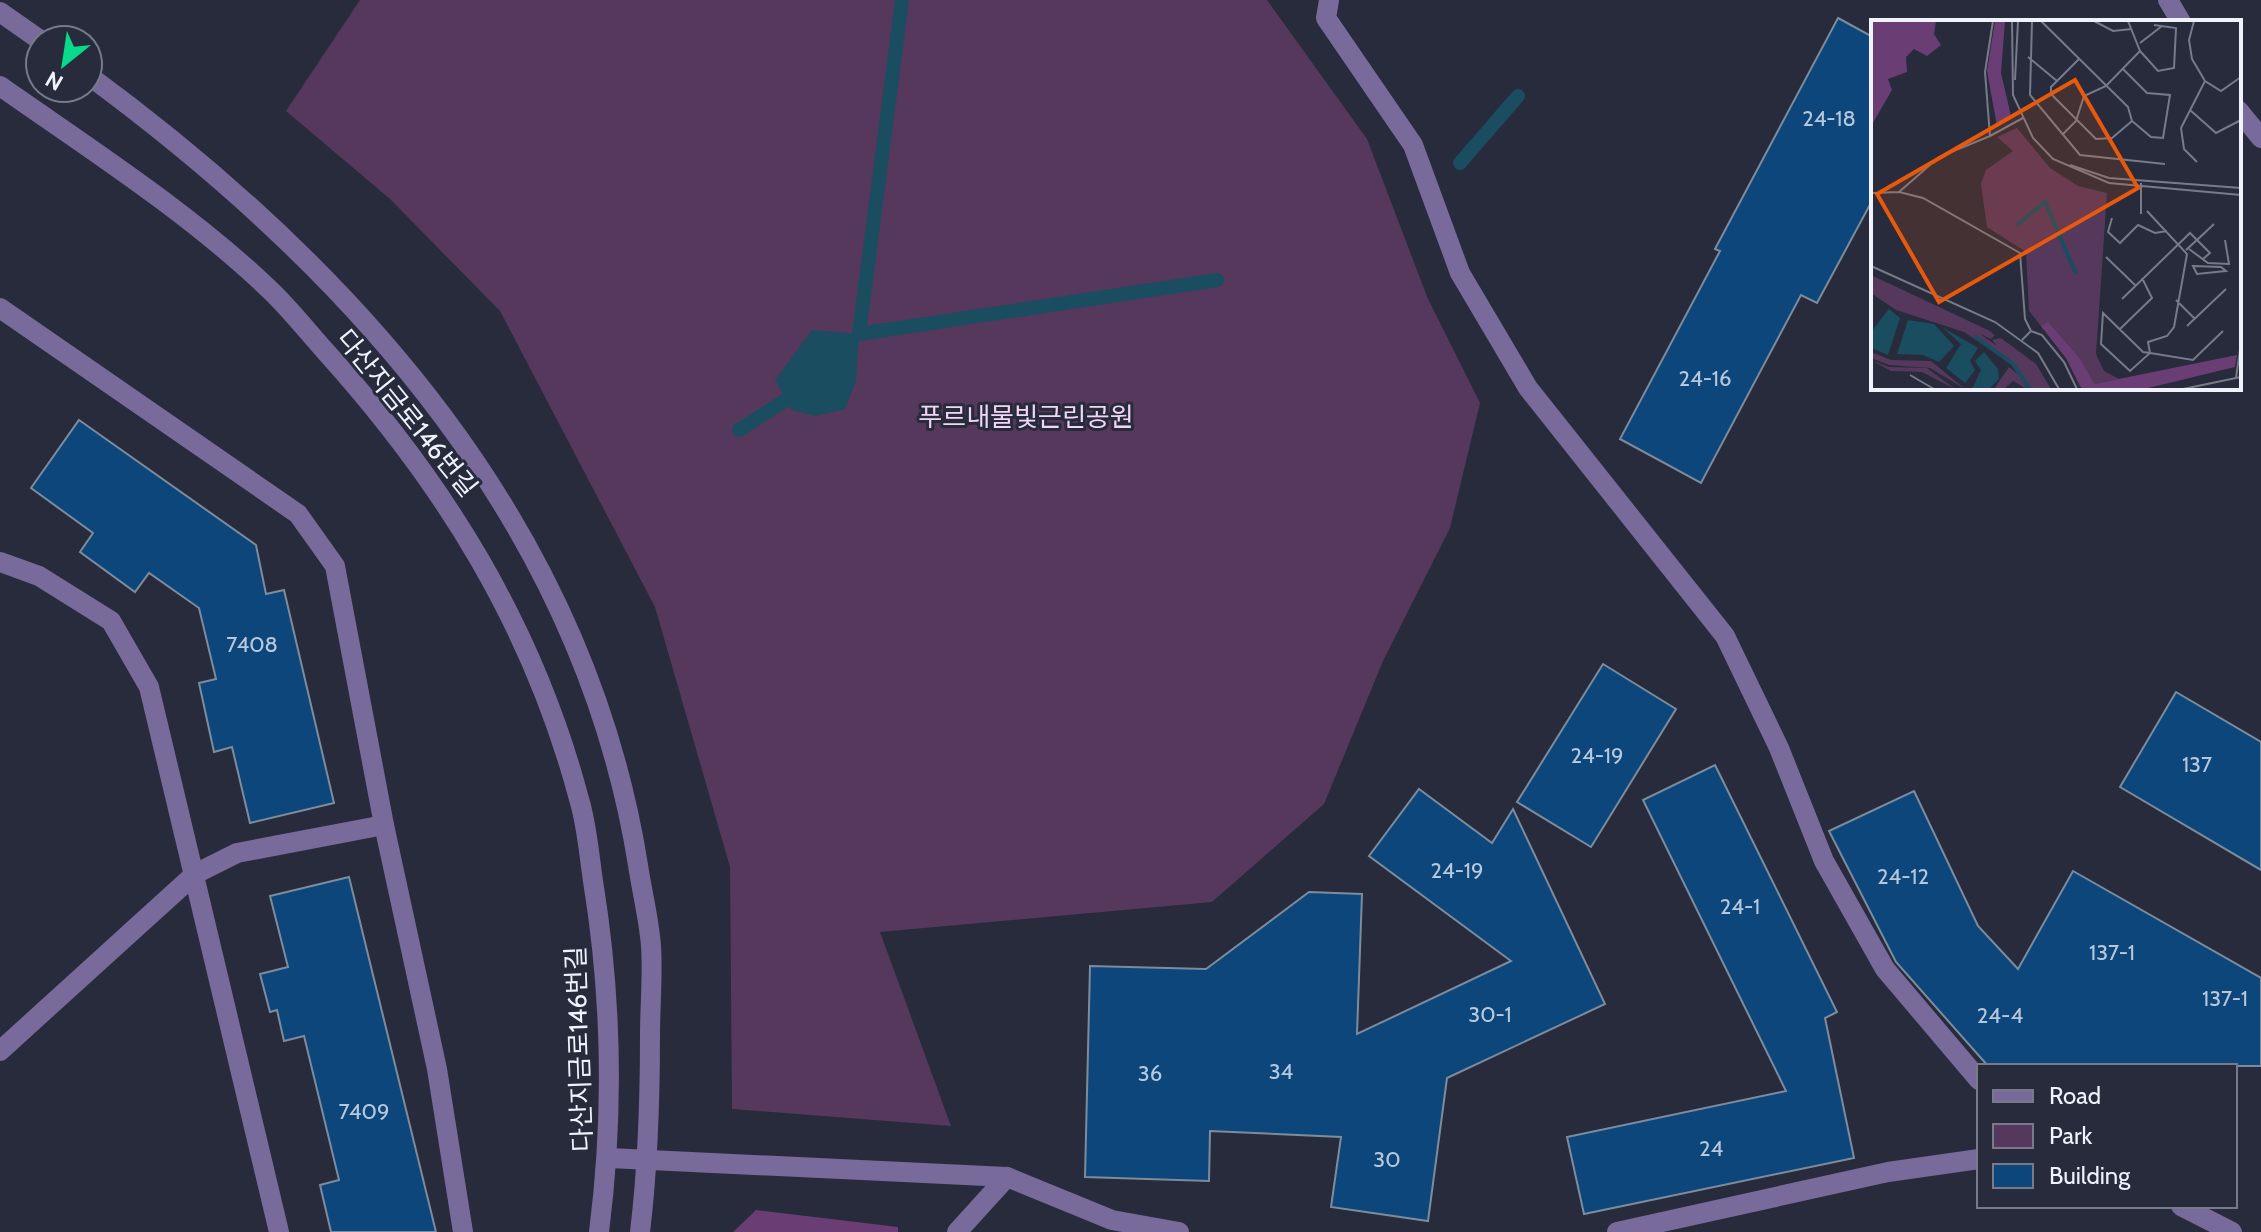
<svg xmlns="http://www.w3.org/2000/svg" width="2261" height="1232" viewBox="0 0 2261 1232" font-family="Cabin,'Noto Sans KR',sans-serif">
  <rect width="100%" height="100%" fill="#272b3b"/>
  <polygon fill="#55385c" points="360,0 1267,0 1367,139 1428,299 1480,403 1450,528 1383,661 1324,804 1212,902 880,932 951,1126 732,1109 730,867 655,607 500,311 390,199 286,111"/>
  <polygon fill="#6b3d75" points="756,1210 898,1227 898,1232 733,1232"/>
  <polygon fill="#1b4d60" points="812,330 859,334 856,381 845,409 815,416 792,410 775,380"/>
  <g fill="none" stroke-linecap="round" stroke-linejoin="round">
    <g stroke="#1b4d60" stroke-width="14">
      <polyline points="902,0 859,334 1217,280"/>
      <polyline points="1460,163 1518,96"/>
      <polyline points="739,430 786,400"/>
    </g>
  </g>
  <g fill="#0d467a" stroke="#7d8c9d" stroke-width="2">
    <polygon points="1838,18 1873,37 1873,199 1817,303 1801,295 1701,483 1620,439 1720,251 1715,249"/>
    <polygon points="79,420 256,545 266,594 284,590 334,803 250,823 232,747 214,752 199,683 216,679 199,608 149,573 135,592 80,552 93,533 31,488"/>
    <polygon points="1603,664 1676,709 1591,847 1517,802"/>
    <polygon points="2176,692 2261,742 2261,870 2120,787"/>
    <polygon points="1715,765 1837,1012 1825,1018 1854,1158 1584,1214 1567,1137 1786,1091 1643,800"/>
    <polygon points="1419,789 1492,843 1513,809 1605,1004 1447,1078 1428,1221 1331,1207 1341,1137 1210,1131 1209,1181 1085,1177 1090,966 1206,969 1309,892 1362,894 1357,1034 1511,961 1369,856"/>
    <polygon points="1914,791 1978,926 2018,969 2073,871 2261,978 2261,1066 1988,1066 1896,962 1829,831"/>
    <polygon points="349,877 436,1232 331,1232 320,1185 339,1180 304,1036 284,1041 277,1010 270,1012 260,974 288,967 270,896"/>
  </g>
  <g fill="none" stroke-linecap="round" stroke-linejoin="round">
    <g stroke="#786a9a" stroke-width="20">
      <polyline points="1329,0 1326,18 1413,145 1460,273 1528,388 1725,636 1779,748 1824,861 1885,969 1979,1080"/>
      <polyline points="2168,0 2181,22"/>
      <polyline points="0,12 40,40"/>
      <path d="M 88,75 C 356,272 584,526 638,865 C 642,892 649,919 651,946 C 653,975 650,1005 650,1035 C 650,1101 648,1166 640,1232"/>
      <path d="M 0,86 C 90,149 191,214 270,290 C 290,309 308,332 326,352 C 445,484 533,626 579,799 C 587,825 589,854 593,881 C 612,998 614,1115 599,1232"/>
      <polyline points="2239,111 2261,138"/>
      <polyline points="0,308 298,514 335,566 384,825 437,1069 463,1232"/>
      <polyline points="0,562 39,576 111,621 149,687 279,1232"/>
      <polyline points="0,1051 195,874 237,853 384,825"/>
      <polyline points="609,1158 1007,1177"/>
      <polyline points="2181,1206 2232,1232"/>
      <polyline points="957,1232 1007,1177 1112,1220 1179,1232"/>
      <polyline points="1617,1232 1888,1172 1979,1159"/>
    </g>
  </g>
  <g text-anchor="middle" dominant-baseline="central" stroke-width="6" stroke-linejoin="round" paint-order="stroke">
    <g font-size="22" fill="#b7c8dd">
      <text x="1829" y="118">24-18</text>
      <text x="1705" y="378">24-16</text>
      <text x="252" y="644">7408</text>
      <text x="1597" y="755">24-19</text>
      <text x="2197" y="764">137</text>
      <text x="1457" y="870">24-19</text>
      <text x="1903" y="876">24-12</text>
      <text x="1740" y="906">24-1</text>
      <text x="2112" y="952">137-1</text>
      <text x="2225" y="998">137-1</text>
      <text x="1490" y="1014">30-1</text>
      <text x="2000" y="1015">24-4</text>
      <text x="1281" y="1071">34</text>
      <text x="1150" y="1073">36</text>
      <text x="364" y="1111">7409</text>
      <text x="1711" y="1148">24</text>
      <text x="1387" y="1159">30</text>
    </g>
    <g font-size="26" fill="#f0f3fe" stroke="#272b3b">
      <text transform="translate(407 413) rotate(51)">다산지금로146번길</text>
      <text transform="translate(579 1049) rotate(-92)">다산지금로146번길</text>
    </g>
    <g font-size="26" fill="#f0d5f6" stroke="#272b3b">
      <text x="1026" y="417">푸르내물빛근린공원</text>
    </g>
  </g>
  <g transform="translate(1871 20)">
    <rect width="370" height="370" fill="#272b3b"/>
    <path d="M 146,108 L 179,148 L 207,166 L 236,173 L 225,334 L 233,351 L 248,359 L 209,367 L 195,338 L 158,291 L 155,232 L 116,207 L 110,164 L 115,150 L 142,131 L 126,117 ZM 0,255 L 117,310 L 124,315 L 120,319 L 109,314 L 126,326 L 121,320 L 130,318 L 165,344 L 180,369 L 159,369 L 139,343 L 93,312 L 25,290 L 0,273 ZM 0,332 L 20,340 L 60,341 L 94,369 L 59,348 L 18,345 L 0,338 ZM 0,340 L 18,347 L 56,348 L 84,369 L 51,352 L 20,351 ZM 138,347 L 149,356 L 156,369 L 142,361 L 133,369 L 123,369 Z" fill="#55385c"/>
    <path d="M 0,1 L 65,1 L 63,14 L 70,25 L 56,36 L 43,29 L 35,37 L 36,52 L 17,59 L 21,70 L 0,106 ZM 124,1 L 134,1 L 130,53 L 140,96 L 126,106 L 116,51 ZM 177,302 L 210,340 L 223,364 L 366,335 L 364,347 L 273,369 L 211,369 L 195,338 L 170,306 Z" fill="#6b3d75"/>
    <path d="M 18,289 L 29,298 L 17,335 L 0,328 L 0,312 ZM 37,300 L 63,304 L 83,326 L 68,342 L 52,335 L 26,334 ZM 71,307 L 107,328 L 99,341 L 104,350 L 94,363 L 75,348 L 90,324 ZM 113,332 L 127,349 L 128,359 L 118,369 L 101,369 L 110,350 L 104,341 Z" fill="#1b4d60"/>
    <path fill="none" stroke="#1b4d60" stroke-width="4" d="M 146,205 L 174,182 L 205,254M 103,316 L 142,344 L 159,369"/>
    <path fill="none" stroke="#777b89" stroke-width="2" d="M 141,1 L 142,75 L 162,118 L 182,139 L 238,163 L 370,175M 161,1 L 159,75 L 209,135 L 294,144M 170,1 L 257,87 L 261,101 L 280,117 L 292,118 L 299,75 L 276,73 L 252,49M 223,1 L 242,11 L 261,9M 323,1 L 318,20 L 321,39 L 334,61 L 350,71 L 370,57M 269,23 L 291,6M 269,31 L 287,51 L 303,48 L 305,8 L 283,5M 157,37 L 186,61M 208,39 L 180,67 L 180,74 L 225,119 L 241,118 L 261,101M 144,60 L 147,1M 319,90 L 345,113 L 370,100M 191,115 L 205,101 L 213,76 L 235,66 L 269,31 L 257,1M 119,116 L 152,98M 326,142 L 313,129 L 310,108 L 334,61M 199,145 L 238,158 L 370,168M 28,172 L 68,137 L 119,116 L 114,52 L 122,1M 0,173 L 28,172 L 52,178 L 149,233 L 154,299 L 160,311M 276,191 L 316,234 L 303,307 L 296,316 L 277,322 L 279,333 L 259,351 L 230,324 L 232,293 L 272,332 L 279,333 L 322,340 L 352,311M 270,194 L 270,163M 241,198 L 237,212 L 249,223 L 267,205 L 284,213 L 296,211M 318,229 L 337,243 L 358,244 L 354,220M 315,230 L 326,220 L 339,233 L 332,239M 235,237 L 264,265M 0,246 L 124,302 L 167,333 L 188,369M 322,246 L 350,247 L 355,251 L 326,254 ZM 251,279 L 319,213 L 326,220 L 343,204M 305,280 L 324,299M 316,306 L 355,269M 249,309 L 281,278 L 271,258M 151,320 L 160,311 L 171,315 L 193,342 L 206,369M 39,355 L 63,369M 365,358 L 370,323M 312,369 L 370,357"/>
    <path fill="#e8590c" fill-opacity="0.15" stroke="#e8590c" stroke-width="4" d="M 204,60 L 267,168 L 68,282 L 6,174 Z"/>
    <rect width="370" height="370" fill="none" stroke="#f0f3fe" stroke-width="4"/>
  </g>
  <rect x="1977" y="1064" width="260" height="144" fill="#272b3b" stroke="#777b89" stroke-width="2"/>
  <rect x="1993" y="1090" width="40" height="12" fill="#786a9a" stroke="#777b89" stroke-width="2"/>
  <text x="2049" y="1104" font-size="24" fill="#f0f3fe">Road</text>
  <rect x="1993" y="1124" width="40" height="24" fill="#55385c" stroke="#777b89" stroke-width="2"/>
  <text x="2049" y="1144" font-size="24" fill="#f0f3fe">Park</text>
  <rect x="1993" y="1164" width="40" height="24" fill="#0d467a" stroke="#777b89" stroke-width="2"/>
  <text x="2049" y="1184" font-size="24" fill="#f0f3fe">Building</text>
  <g transform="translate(64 64) rotate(210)"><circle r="38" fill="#272b3b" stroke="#777b89" stroke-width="2"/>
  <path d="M0-6L14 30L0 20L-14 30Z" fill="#09d98b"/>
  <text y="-12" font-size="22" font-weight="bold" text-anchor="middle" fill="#f0f3fe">N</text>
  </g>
</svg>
